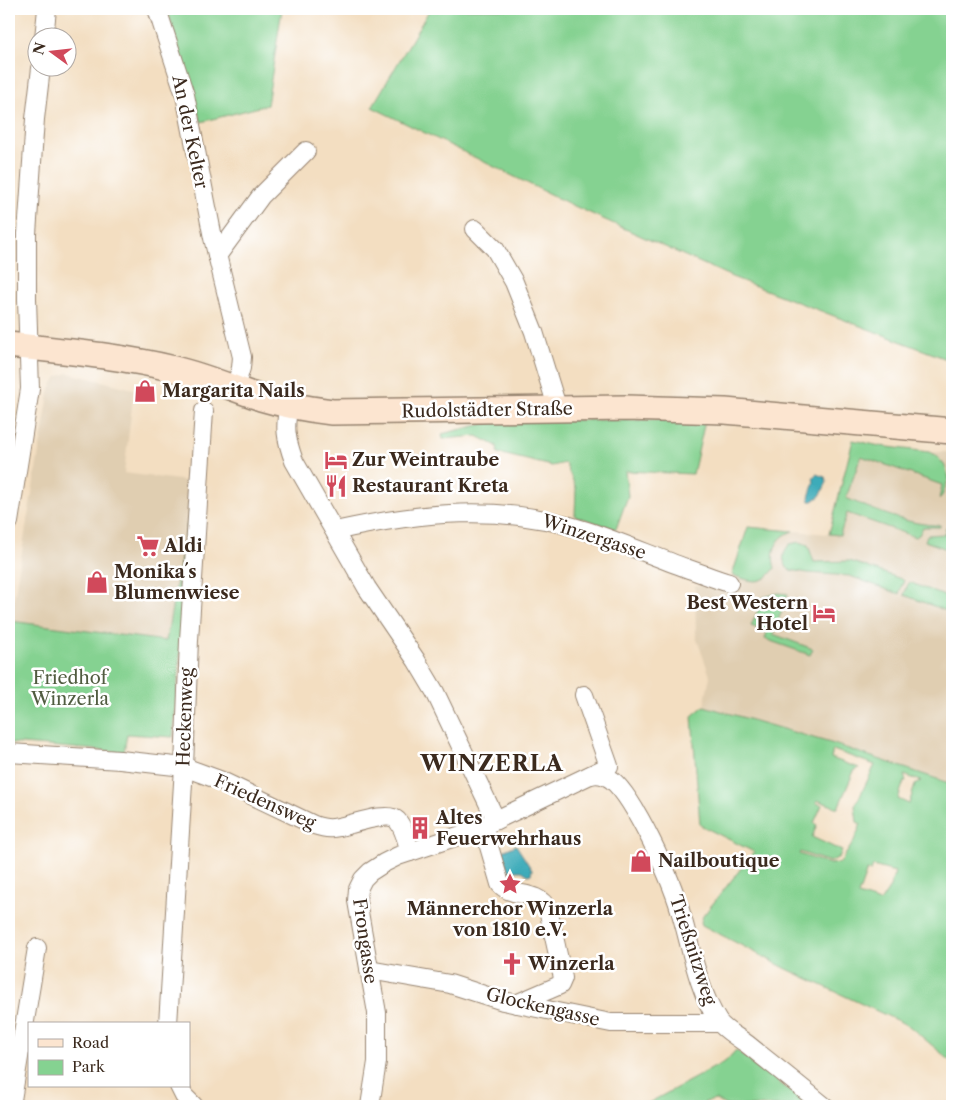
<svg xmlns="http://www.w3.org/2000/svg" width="961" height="1115" viewBox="0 0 961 1115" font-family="'Libre Caslon Text',serif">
  <rect width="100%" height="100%" fill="#fff"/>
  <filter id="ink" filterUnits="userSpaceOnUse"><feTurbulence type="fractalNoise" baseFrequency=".02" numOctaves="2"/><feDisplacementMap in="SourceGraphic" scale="10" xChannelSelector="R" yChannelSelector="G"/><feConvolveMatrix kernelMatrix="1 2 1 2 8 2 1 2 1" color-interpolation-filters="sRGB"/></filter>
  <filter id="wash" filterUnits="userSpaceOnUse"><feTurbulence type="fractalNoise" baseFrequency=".0096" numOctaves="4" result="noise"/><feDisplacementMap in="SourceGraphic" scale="20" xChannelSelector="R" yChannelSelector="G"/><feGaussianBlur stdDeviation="1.12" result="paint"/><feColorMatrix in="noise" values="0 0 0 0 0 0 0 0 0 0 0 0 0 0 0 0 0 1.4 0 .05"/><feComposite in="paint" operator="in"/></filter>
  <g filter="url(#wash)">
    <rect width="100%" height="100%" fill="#f3dec1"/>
    <g fill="#e0ceb1">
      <polygon points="68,373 134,389 124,473 195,482 166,641 10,621 50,388 57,377"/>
      <polygon points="853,440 880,446 928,452 952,452 952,784 834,744 704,706 710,676 696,637 695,585 727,590 748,527 829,534"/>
    </g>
    <g fill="#85d291" stroke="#607e58" fill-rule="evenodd">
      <polygon points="167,9 282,9 267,105 201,122"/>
      <polygon points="430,9 952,9 952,361 732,277 572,205 372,107"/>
      <polygon points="500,420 652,420 705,421 693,474 625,471 628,496 616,529 575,516 576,488 565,463 552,466 498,453 497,446 477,436 443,439 442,434"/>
      <path d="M 853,440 L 880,446 L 929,452 L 936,455 L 945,466 L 949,478 L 942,496 L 939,499 L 942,485 L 861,456 L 846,498 C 873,510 911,526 940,525 L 940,527 L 923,527 L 919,535 L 915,537 L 847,513 L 840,535 L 829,534 Z"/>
      <polygon points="195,482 173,737 127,734 124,752 9,743 9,629 10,621 166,641"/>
      <polygon points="952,526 952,551 925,541 927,535 945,534 946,527"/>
      <path d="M 748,527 L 793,531 C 776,537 770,552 775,568 C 762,587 751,581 732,575 Z"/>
      <path d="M 800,542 L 808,545 L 814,562 L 850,561 L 904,580 L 899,594 L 850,576 L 808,573 L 790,570 C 781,563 782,552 790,544 Z"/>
      <polygon points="909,582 952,599 952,613 904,595"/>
      <polygon points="779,593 788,594 773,634 813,649 810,655 765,639 767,632 751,626 764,597"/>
      <path d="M 704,706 L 834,744 L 952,784 L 952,1062 L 909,1026 L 787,969 L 702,925 L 701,922 L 703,916 L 754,852 L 700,825 L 692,716 ZM 833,750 L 875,765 L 855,806 L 857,822 L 861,824 L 853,843 L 840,863 L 830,864 L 799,854 L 800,852 L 830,862 L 839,857 L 842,851 L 812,837 L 817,825 L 814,823 L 822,805 L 816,803 L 817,800 L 838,808 L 854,771 L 859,768 L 831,758 ZM 904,775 L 921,781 L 915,785 L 909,804 L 898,799 L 904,781 L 906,781 ZM 873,866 L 895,872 L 890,887 L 880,902 L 858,895 L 867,870 L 871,871 Z"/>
      <polygon points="736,1050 810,1106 727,1106 716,1100 705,1102 704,1106 643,1106 726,1061"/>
    </g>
    <g fill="#3cabb9" stroke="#3c6a6c">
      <polygon points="816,474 825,477 827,482 820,496 813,501 810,501 809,497 814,482 813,478"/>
      <polygon points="516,845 532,870 531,874 528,875 522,871 508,871 503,851"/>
    </g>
  </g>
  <g filter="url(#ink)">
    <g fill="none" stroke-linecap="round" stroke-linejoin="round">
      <defs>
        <g id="street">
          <polyline points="157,9 185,95 213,238 242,357 241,368 235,388"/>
          <polyline points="44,38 47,9"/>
          <polyline points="475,229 495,249 514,282 534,332 558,410"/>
          <polyline points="217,256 261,196 306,151"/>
          <path d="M 289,405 C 284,428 286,439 294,461 L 367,588 L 416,660 L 435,692 L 496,820"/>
          <polyline points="9,522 30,389 27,299 27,234 35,119 41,68"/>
          <path d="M 335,531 C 420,512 502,503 587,531 C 620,542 653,556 686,568 C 701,573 715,579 729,583"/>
          <path d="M 9,753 L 120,760 L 184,767 L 222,781 L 314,825 C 320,827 326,829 333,828 C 347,827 387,810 397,820 C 404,828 407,842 410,852"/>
          <path d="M 591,775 C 598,773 605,775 612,780 C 635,799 671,879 680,910 C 691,946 697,988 718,1021 C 724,1030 738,1037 747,1044 C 773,1065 799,1085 824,1106"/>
          <path d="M 483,826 L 500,884 C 513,899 535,888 548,909 L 563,978 L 560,985 L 516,1004"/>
          <polyline points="369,970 450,984 503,1001 611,1023 719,1023"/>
          <polyline points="168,1024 184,767 189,640 204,411"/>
          <polyline points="179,1086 184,1096 194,1106"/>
          <polyline points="11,1106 37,948"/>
          <polyline points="370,1106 377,1062 377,1013 357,901 358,889 363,879 370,872 384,863 398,856 473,831 609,766 584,695"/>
        </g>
        <path id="secondary" d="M 9,345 C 64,351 120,356 174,369 C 204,376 232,388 261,398 C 284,405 308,409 332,412 L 626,408 L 725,411 L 952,431"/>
      </defs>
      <use href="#street" stroke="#978470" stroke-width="20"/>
      <use href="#secondary" stroke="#978470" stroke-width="28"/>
      <use href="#street" stroke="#fff" stroke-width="18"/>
      <use href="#secondary" stroke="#fce5d0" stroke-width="25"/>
    </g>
  </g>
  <defs>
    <symbol id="shop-bare" viewBox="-9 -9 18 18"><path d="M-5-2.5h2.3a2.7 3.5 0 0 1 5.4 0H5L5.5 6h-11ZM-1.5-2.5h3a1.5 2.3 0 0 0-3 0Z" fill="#d1495b" stroke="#fff" stroke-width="2.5" paint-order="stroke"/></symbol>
    <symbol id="hotel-bare" viewBox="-9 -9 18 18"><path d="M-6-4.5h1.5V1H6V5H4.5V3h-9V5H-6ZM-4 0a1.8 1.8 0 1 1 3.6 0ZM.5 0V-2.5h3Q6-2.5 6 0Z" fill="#d1495b" stroke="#fff" stroke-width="2.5" paint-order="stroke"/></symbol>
    <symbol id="restaurant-bare" viewBox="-9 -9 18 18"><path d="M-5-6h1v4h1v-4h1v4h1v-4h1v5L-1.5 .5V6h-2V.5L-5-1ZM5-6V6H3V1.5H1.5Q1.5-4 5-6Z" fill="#d1495b" stroke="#fff" stroke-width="2.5" paint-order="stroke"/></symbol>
    <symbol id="supermarket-bare" viewBox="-9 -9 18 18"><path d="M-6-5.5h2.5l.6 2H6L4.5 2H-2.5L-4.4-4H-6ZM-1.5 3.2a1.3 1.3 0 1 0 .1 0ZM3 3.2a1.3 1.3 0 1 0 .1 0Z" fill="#d1495b" stroke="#fff" stroke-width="2.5" paint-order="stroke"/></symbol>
    <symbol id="building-bare" viewBox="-9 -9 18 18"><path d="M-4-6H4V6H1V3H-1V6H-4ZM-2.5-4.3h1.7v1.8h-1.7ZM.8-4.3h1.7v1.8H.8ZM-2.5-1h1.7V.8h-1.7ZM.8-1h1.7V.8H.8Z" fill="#d1495b" stroke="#fff" stroke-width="2.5" paint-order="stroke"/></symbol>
    <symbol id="sight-bare" viewBox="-9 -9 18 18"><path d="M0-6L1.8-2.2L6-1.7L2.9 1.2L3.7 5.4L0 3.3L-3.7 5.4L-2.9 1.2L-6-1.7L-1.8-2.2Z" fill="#d1495b" stroke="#fff" stroke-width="2.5" paint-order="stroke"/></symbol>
    <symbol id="church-bare" viewBox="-9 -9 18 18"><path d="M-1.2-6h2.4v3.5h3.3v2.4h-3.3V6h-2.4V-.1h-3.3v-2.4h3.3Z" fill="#d1495b" stroke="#fff" stroke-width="2.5" paint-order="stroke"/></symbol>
  </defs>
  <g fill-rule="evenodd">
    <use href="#shop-bare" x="129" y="375" width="32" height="32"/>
    <use href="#hotel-bare" x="320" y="444" width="32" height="32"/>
    <use href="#restaurant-bare" x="320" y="470" width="32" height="32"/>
    <use href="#supermarket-bare" x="132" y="530" width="32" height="32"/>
    <use href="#shop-bare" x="81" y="566" width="32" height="32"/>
    <use href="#hotel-bare" x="808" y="597" width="32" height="32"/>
    <use href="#building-bare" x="404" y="812" width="32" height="32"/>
    <use href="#shop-bare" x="625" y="845" width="32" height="32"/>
    <use href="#sight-bare" x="494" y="868" width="32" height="32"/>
    <use href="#church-bare" x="496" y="948" width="32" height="32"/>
  </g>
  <g text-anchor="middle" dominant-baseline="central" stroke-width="5" stroke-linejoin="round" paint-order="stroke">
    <g font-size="18" fill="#3b2a1e" stroke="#fff">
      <text transform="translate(190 132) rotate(78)">An der Kelter</text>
      <text transform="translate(487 410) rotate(-1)">Rudolstädter Straße</text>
      <text transform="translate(594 537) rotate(18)">Winzergasse</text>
      <text transform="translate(185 717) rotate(-88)">Heckenweg</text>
      <text transform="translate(265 802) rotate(24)">Friedensweg</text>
      <text transform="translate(365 941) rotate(82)">Frongasse</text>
      <text transform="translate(693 950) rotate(72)">Trießnitzweg</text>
      <text transform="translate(543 1007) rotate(13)">Glockengasse</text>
    </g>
    <g font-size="18" font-weight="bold" fill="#3b2a1e" stroke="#fff" text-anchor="start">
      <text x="162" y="391">Margarita Nails</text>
      <text x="352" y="460">Zur Weintraube</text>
      <text x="352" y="486">Restaurant Kreta</text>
      <text x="164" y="546">Aldi</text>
      <text x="114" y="572">Monika´s<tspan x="114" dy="21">Blumenwiese</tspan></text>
      <text x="808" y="603" text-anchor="end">Best Western<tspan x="808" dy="21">Hotel</tspan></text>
      <text x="436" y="818">Altes<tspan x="436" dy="21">Feuerwehrhaus</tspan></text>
      <text x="658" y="861">Nailboutique</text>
      <text x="510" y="909" text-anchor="middle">Männerchor Winzerla<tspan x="510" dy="21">von 1810 e.V.</tspan></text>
      <text x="528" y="964">Winzerla</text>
    </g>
    <g font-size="18" fill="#515c40" stroke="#fff">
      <text x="70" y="678">Friedhof<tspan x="70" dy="21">Winzerla</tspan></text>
    </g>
    <g font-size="22" font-weight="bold" letter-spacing="1" fill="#3b2a1e" stroke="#fff">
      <text x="492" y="763">WINZERLA</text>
    </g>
  </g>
  <rect width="961" height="1115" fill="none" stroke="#fff" stroke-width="30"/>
  <rect x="28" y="1022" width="162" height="65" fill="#ffffff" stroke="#b1aaa5"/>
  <rect x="38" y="1039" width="25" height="8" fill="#fce5d0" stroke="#b1aaa5"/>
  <text x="72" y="1048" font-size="15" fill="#3b2a1e">Road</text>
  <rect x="38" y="1060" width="25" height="15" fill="#85d291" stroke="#b1aaa5"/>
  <text x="72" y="1072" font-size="15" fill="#3b2a1e">Park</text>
  <g transform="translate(52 52) rotate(285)"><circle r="24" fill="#ffffff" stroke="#b1aaa5"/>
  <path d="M0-4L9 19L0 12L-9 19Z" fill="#d1495b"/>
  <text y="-8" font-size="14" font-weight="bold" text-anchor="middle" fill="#3b2a1e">N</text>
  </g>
</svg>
